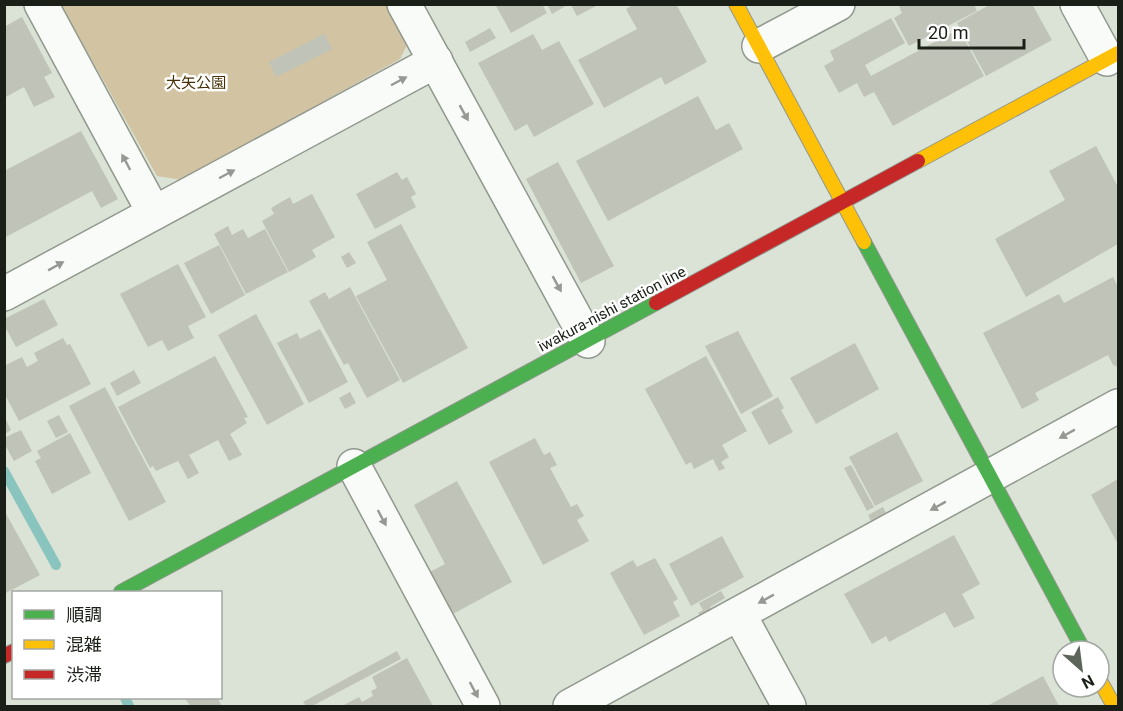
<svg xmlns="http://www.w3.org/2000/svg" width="1123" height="711" viewBox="0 0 1123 711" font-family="Roboto,'Noto Sans JP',sans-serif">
  <rect width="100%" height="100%" fill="#dae3d6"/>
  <polygon fill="#d2c4a2" points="61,5 391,5 410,39 400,59 181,180 157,176"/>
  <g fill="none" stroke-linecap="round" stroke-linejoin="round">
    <g stroke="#8ac4bf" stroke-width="10">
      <polyline points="4,471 56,565"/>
      <polyline points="125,698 129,706"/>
    </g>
  </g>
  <g fill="#c0c3b8">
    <polygon points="495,4 542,4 547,13 511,33"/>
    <polygon points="547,4 569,4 552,14"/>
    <polygon points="634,4 676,4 707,62 665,85 661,77 604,108 578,60 637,29 626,9"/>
    <polygon points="902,4 974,4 977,11 909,46 894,18 902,13 899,6"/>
    <polygon points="991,4 1032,4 1052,40 986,76 957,23"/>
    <polygon points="571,5 598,5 577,16"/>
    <polygon points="22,17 52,73 44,77 55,97 34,107 24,87 4,98 4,27"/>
    <polygon points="891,18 905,43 865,65 871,76 959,29 984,76 893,126 874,92 864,97 857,83 839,93 824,66 834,60 830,51"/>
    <polygon points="490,28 496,38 470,52 465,42"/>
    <polygon points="324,34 332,49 276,77 269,62"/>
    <polygon points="533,34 542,50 559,41 594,104 534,137 527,124 515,131 478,63"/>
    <polygon points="698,96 716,130 729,123 743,149 608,221 576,161"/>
    <polygon points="81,131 118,199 101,208 92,191 4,238 4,171"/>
    <polygon points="1096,146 1118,187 1118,244 1026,297 995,239 1065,200 1049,171"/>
    <polygon points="558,162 614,266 581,283 526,179"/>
    <polygon points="397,172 402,180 407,177 416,194 411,197 416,207 375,229 356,194"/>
    <polygon points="312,194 335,237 312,250 316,257 289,272 262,221 274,214 271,208 290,197 293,204"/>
    <polygon points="401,224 468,348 403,383 356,296 387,280 367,242"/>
    <polygon points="228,226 232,235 243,229 248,238 265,229 288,272 246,294 214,234"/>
    <polygon points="219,245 245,295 211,314 184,263"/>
    <polygon points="349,252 356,263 347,268 341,257"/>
    <polygon points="178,264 206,317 188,326 194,338 168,351 162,340 148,347 120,294"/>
    <polygon points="1113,277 1118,287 1118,367 1113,365 1108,355 1035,393 1039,400 1022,409 983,333 1059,294 1064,303"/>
    <polygon points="350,287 400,380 367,398 348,363 344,365 309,301 325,292 329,299"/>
    <polygon points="44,299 58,325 16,347 4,325 4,319"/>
    <polygon points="256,314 304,404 267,425 218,335"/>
    <polygon points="320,329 348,382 309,403 277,343 297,333 300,339"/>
    <polygon points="738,331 773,396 741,414 705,346"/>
    <polygon points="63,338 67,345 70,344 91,384 19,421 4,393 4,366 22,357 27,367 38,361 34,353"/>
    <polygon points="855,343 879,389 816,424 790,378"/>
    <polygon points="215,356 248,417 244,418 247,423 230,434 242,455 229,461 218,440 189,455 199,473 188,479 178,461 156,471 153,466 150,468 118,407"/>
    <polygon points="706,356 747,431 722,445 729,457 721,462 725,468 719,471 713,459 694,469 691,462 686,465 645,389"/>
    <polygon points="134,370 141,383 117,396 110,383"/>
    <polygon points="105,387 166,502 129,521 69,406"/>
    <polygon points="350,392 356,403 345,409 339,398"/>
    <polygon points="778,397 784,408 781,410 793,432 769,445 751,412"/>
    <polygon points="59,415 68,432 56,438 47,421"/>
    <polygon points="6,420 11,430 5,434 5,421"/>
    <polygon points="21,430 32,451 14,461 4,443 4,438"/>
    <polygon points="897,432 923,481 875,506 849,457"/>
    <polygon points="70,433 91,473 52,494 35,461 41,458 37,451"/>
    <polygon points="535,438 544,455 550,452 557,465 550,468 571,507 577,504 584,516 577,520 589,541 543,565 489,462"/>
    <polygon points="851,465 874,507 867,511 844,468"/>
    <polygon points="1118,479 1118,544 1091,495"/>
    <polygon points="457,481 512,582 453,614 430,572 445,564 414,505"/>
    <polygon points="883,507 886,513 871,521 868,515"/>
    <polygon points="4,510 40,575 4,594"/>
    <polygon points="954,535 980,584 962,594 975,618 954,628 945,612 889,642 886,636 872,644 844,594"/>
    <polygon points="722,536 744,577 691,606 669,564"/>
    <polygon points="655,558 678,599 673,602 680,616 644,635 610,573 633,560 637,567"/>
    <polygon points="721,591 725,598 710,607 714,615 703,621 698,613 703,610 699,603"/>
    <polygon points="397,651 401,659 312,706 306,706 303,702"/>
    <polygon points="407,658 433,706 342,706 359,697 362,702 373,696 371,691 377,688 372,677"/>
    <polygon points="1043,676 1059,706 987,706"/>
    <polygon points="185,698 217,698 222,706 190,706"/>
  </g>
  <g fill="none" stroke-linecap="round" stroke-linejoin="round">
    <defs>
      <g id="street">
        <polyline points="41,4 154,213"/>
        <polyline points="404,4 588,341"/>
        <polyline points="1077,4 1107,59"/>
        <polyline points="759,46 838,4"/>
        <polyline points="4,294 436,61"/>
        <polyline points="354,466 483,706"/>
        <polyline points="739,614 789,706"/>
        <polyline points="570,706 1118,406"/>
      </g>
      <g id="fast">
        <polyline points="864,242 1084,651"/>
        <polyline points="121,592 656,303"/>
      </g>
      <g id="slow">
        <polyline points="736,4 864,242"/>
        <polyline points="918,161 1118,53"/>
        <polyline points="1099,679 1114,706"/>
      </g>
      <g id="jam">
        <polyline points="656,303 918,161"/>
        <polyline points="4,656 14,651"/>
      </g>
    </defs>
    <use href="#street" stroke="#91988d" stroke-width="36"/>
    <use href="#fast" stroke="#91988d" stroke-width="16"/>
    <use href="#slow" stroke="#91988d" stroke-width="16"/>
    <use href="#jam" stroke="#91988d" stroke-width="16"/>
    <use href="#street" stroke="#f9fbf9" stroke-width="33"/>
    <use href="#fast" stroke="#4caf50" stroke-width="14"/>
    <use href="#slow" stroke="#ffc107" stroke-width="14"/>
    <use href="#jam" stroke="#c62828" stroke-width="14"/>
  </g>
  <defs><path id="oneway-solid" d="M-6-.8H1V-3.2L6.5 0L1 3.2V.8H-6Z" transform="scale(1.5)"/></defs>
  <g fill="#959893">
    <use href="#oneway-solid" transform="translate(399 81) rotate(-28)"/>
    <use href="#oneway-solid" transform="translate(464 113) rotate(61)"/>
    <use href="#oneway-solid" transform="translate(126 162) rotate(-118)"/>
    <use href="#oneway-solid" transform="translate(227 174) rotate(-28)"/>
    <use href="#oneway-solid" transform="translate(56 266) rotate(-29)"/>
    <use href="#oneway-solid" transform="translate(557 284) rotate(61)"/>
    <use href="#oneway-solid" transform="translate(1067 434) rotate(151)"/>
    <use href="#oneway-solid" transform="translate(938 506) rotate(151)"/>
    <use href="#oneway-solid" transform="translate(382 518) rotate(62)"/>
    <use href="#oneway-solid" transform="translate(766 599) rotate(151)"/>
    <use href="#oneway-solid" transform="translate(474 690) rotate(62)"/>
  </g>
  <g text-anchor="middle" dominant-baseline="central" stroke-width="5" stroke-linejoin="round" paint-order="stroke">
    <g font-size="15" fill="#483006" stroke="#fff">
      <text x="196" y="83">大矢公園</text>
    </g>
    <g font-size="15" fill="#1a2017" stroke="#fff">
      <text transform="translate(612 309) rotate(-28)">iwakura-nishi station line</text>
    </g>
  </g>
  <rect width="1123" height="711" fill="none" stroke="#1a2017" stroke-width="12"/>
  <rect x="12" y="591" width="210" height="108" fill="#ffffff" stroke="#a3a6a2" stroke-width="1.5"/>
  <rect x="24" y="610" width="30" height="9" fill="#4caf50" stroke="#a3a6a2" stroke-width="1.5"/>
  <text x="66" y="621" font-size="18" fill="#1a2017">順調</text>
  <rect x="24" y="640" width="30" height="9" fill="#ffc107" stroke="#a3a6a2" stroke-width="1.5"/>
  <text x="66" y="651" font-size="18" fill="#1a2017">混雑</text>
  <rect x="24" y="670" width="30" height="9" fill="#c62828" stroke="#a3a6a2" stroke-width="1.5"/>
  <text x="66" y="681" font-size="18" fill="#1a2017">渋滞</text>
  <g transform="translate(1081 669) rotate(152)"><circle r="28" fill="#ffffff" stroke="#a3a6a2" stroke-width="1.5"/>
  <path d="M0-4.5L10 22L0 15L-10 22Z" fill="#5d645a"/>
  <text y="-9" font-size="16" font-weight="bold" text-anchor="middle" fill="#1a2017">N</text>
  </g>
  <path d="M919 39v9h105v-9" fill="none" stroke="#1a2017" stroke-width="3"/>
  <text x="928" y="39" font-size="18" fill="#1a2017" stroke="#ffffff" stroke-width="4.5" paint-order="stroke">20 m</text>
</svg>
